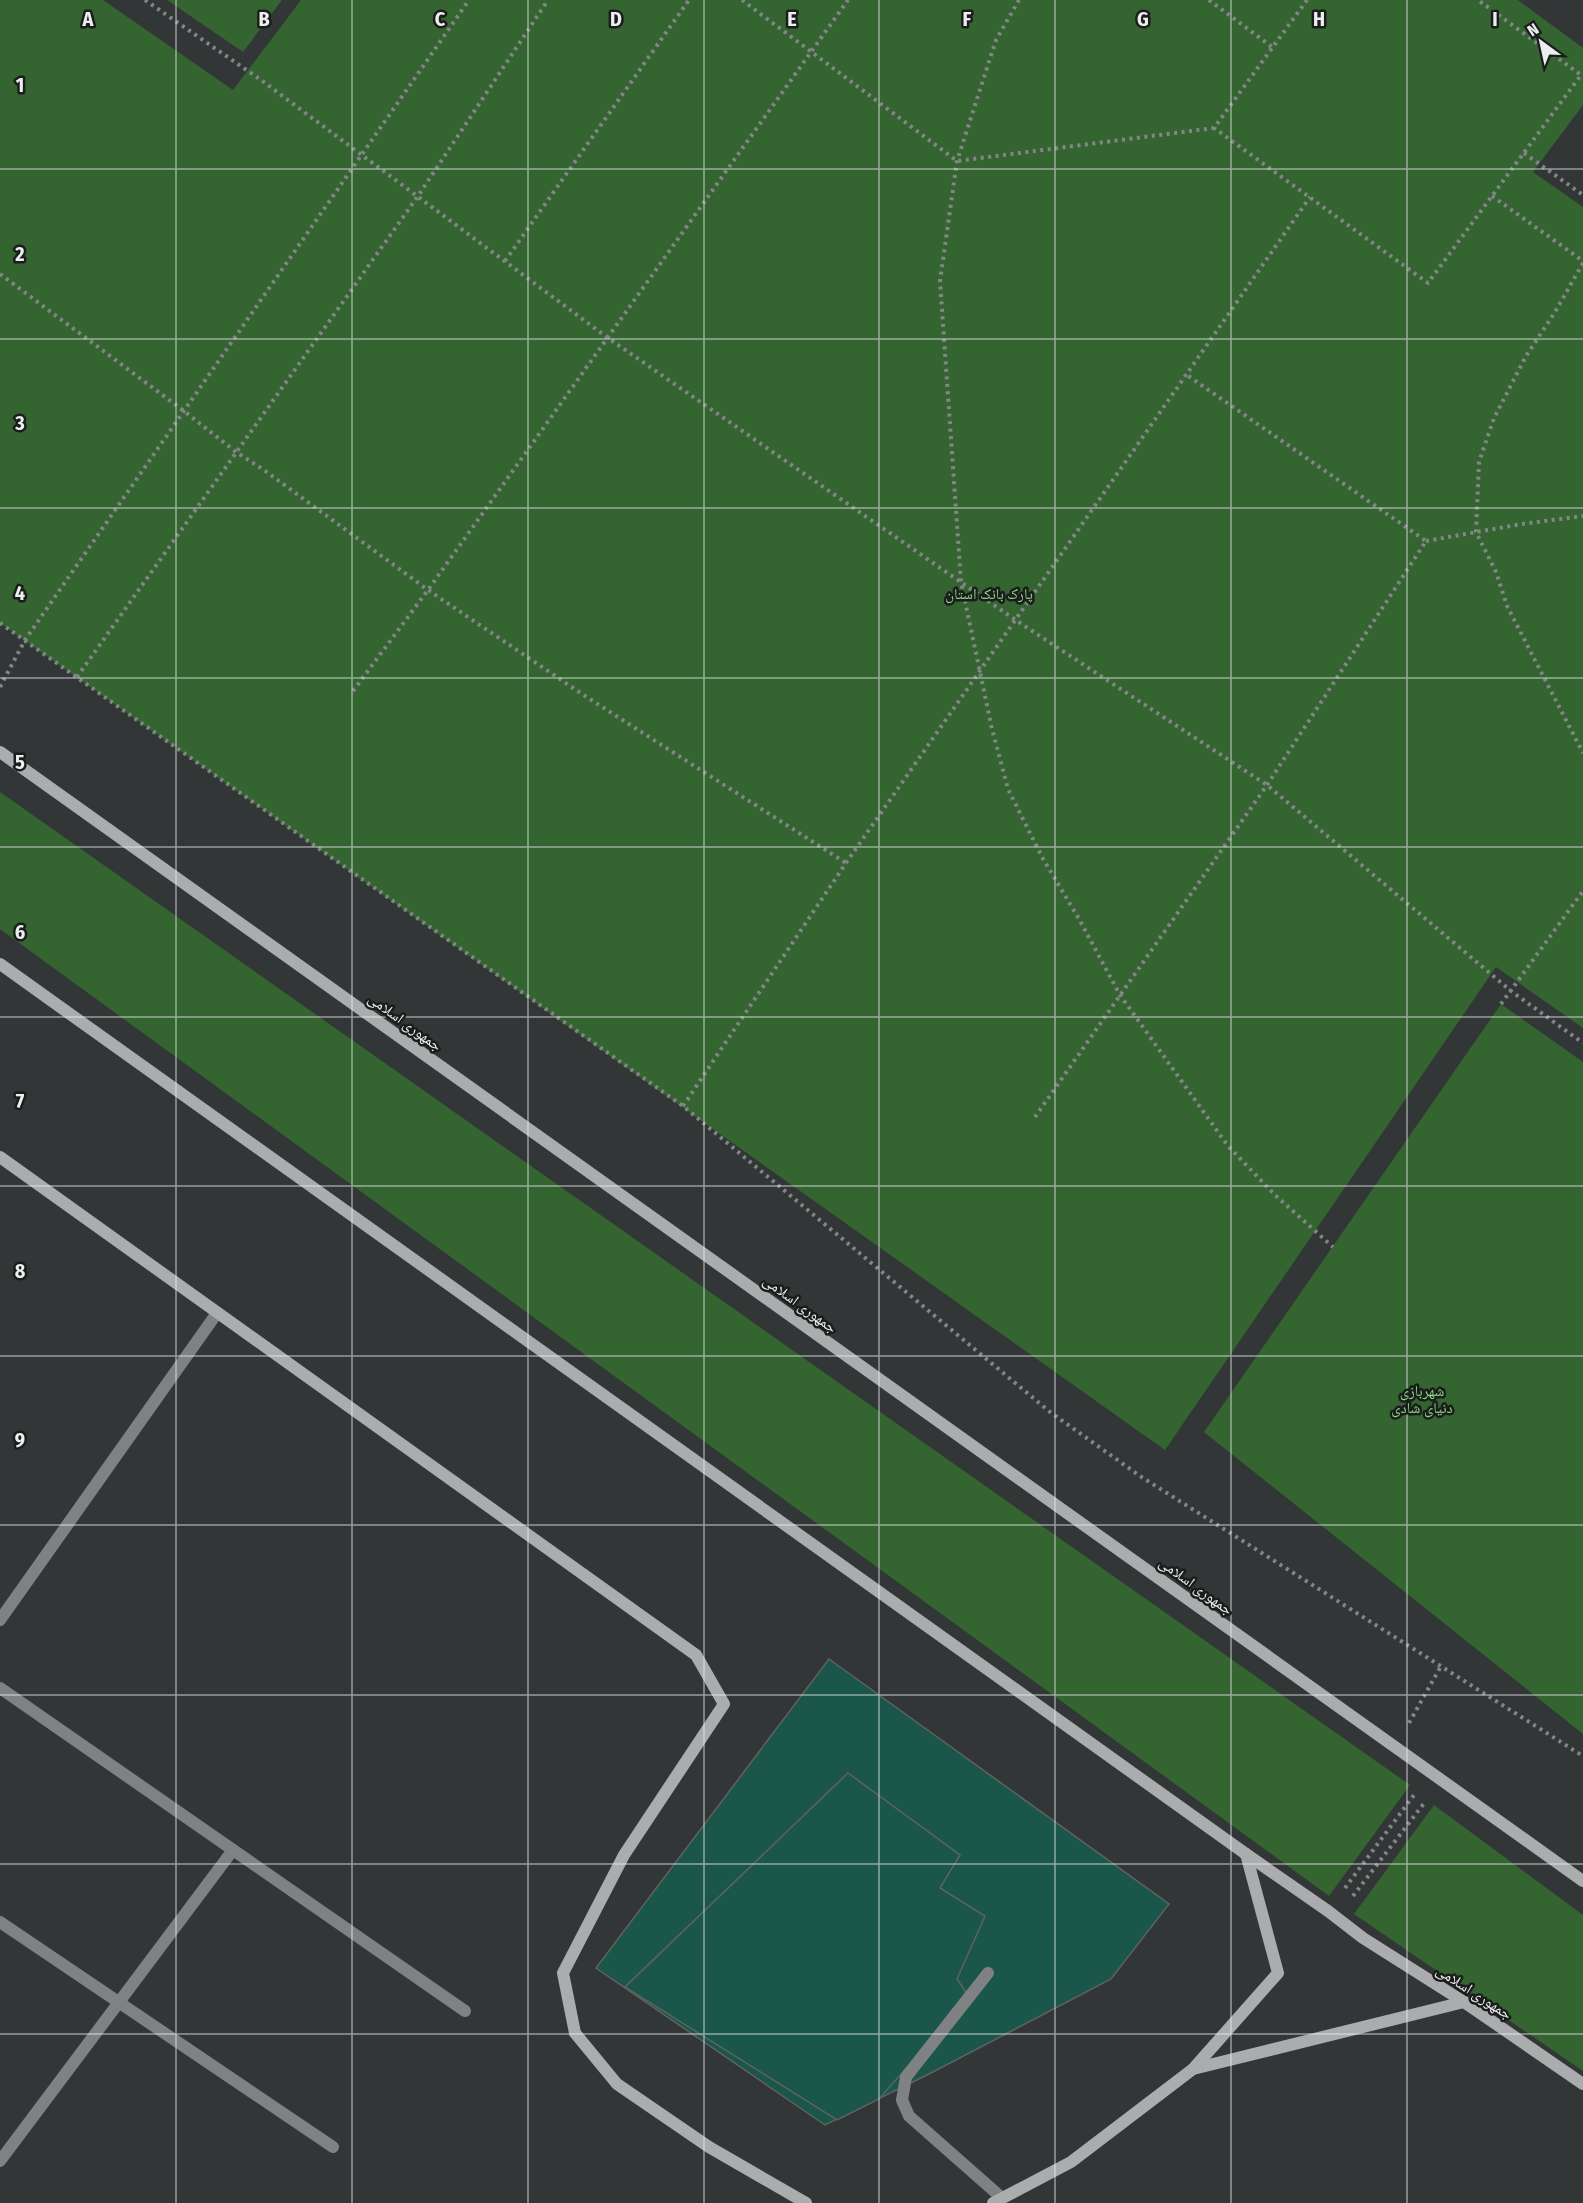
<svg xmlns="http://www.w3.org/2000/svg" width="1583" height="2203" viewBox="0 0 1583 2203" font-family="'Fira Sans Condensed','Noto Naskh Arabic',sans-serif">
  <rect width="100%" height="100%" fill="#323637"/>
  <g fill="#346430">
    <polygon points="0,0 103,0 233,90 301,0 1518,0 1583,48 1583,105 1533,172 1583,207 1583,1028 1496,967 1165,1450 0,623"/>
    <polygon points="167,0 282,0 243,52"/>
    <polygon points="0,792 1410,1785 1329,1896 0,929"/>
    <polygon points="1501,1004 1583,1062 1583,1734 1204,1432"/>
    <polygon points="1434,1805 1583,1915 1583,2071 1354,1914"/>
  </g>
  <g fill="#1a5649" stroke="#5e6361" stroke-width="1.5">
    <polygon points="829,1659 1169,1904 1111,1979 929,2074 825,2125 596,1968"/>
    <polygon points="848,1773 960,1855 940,1888 985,1916 957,1979 969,1997 879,2099 837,2120 625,1987"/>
  </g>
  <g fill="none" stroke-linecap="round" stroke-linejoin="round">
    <g stroke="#838687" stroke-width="4" stroke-dasharray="3 4.5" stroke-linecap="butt">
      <polyline points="145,0 261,80 608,338 1017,621 1267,785 1511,991 1583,1043"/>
      <polyline points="742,0 957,161 1214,128"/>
      <polyline points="1019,0 996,40 957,161 940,281 961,582 992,729 1008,789 1042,857 1079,919 1120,995 1228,1146 1275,1195 1333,1247"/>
      <polyline points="1209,0 1272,47"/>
      <polyline points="1307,0 1214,128 1428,283 1581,75 1478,0"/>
      <polyline points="1524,153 1583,195"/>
      <polyline points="1492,196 1583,261"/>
      <polyline points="505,261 689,0"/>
      <polyline points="1583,263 1555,312 1526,356 1494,418 1479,462 1476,532 1496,572 1507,606 1583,753"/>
      <polyline points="0,274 184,411 236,452 264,470 428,590 582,694 846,863"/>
      <polyline points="1426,541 1522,524 1583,516"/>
      <polyline points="0,623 683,1106 1050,1412 1140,1476 1583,1756"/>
      <polyline points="77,677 418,196 548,0"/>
      <polyline points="0,687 25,640 469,0"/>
      <polyline points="353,691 428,590 848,0"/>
      <polyline points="1501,1004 1583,891"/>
      <polyline points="683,1106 846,863 1310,197"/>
      <polyline points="1035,1117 1267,785 1426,541 1187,375"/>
      <polyline points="1409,1723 1441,1666"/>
      <polyline points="1345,1888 1414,1795"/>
      <polyline points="1353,1896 1425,1802"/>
    </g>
    <polyline stroke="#808183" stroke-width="12" points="988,1973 906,2077 902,2100 909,2116 1002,2198"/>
    <g stroke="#808183" stroke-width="12">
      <polyline points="0,1620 217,1313"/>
      <polyline points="0,1688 465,2011"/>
      <polyline points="0,1922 333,2147"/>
      <polyline points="0,2161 233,1850"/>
    </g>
    <g stroke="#aaacae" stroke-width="12">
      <polyline points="0,752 1583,1881"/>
      <polyline points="0,964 1246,1854 1328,1911 1363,1938 1464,2002 1583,2084"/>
      <polyline points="0,1157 696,1655 724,1704 624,1855 563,1973 575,2033 617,2084 709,2147 806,2203"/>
      <polyline points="1193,2069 1464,2002"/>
      <polyline points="993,2203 1071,2162 1193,2069 1278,1973 1246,1854"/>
    </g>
  </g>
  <path fill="none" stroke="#eceeef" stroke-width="1.5" stroke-opacity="0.55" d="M 176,0 L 176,2203M 352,0 L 352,2203M 528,0 L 528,2203M 704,0 L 704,2203M 879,0 L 879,2203M 1055,0 L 1055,2203M 1231,0 L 1231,2203M 1407,0 L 1407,2203M 0,169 L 1583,169M 0,339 L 1583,339M 0,508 L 1583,508M 0,678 L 1583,678M 0,847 L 1583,847M 0,1017 L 1583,1017M 0,1186 L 1583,1186M 0,1356 L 1583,1356M 0,1525 L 1583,1525M 0,1695 L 1583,1695M 0,1864 L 1583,1864M 0,2034 L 1583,2034"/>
  <g text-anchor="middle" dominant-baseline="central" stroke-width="5" stroke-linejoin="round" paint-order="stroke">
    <g font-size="15" fill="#89d581" stroke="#1b1d1d">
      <text x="989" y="594">پارک بانک استان</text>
      <text x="1422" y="1391">شهربازی<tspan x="1422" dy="17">دنیای شادی</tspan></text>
    </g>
    <g font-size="15" fill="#eceeef" stroke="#1b1d1d">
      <text transform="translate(405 1022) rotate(36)">جمهوری اسلامی</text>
      <text transform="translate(800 1304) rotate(36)">جمهوری اسلامی</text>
      <text transform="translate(1196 1586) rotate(36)">جمهوری اسلامی</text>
      <text transform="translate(1474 1992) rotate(33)">جمهوری اسلامی</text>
    </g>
  </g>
  <g font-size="20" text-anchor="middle" font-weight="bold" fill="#eceeef" stroke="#1b1d1d" stroke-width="5" stroke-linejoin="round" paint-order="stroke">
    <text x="88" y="26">A</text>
    <text x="264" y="26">B</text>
    <text x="440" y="26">C</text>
    <text x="616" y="26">D</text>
    <text x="792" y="26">E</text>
    <text x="967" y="26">F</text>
    <text x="1143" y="26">G</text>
    <text x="1319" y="26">H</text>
    <text x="1495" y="26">I</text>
    <text x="20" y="92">1</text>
    <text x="20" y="261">2</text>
    <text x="20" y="430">3</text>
    <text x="20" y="600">4</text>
    <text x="20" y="769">5</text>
    <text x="20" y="939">6</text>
    <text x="20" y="1108">7</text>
    <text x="20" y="1278">8</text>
    <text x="20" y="1447">9</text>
  </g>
  <g transform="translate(1541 42) rotate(327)" stroke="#1b1d1d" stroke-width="4.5" paint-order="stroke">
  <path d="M0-4.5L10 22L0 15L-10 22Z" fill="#eceeef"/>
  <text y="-9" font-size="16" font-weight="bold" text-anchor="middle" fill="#eceeef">N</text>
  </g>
</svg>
